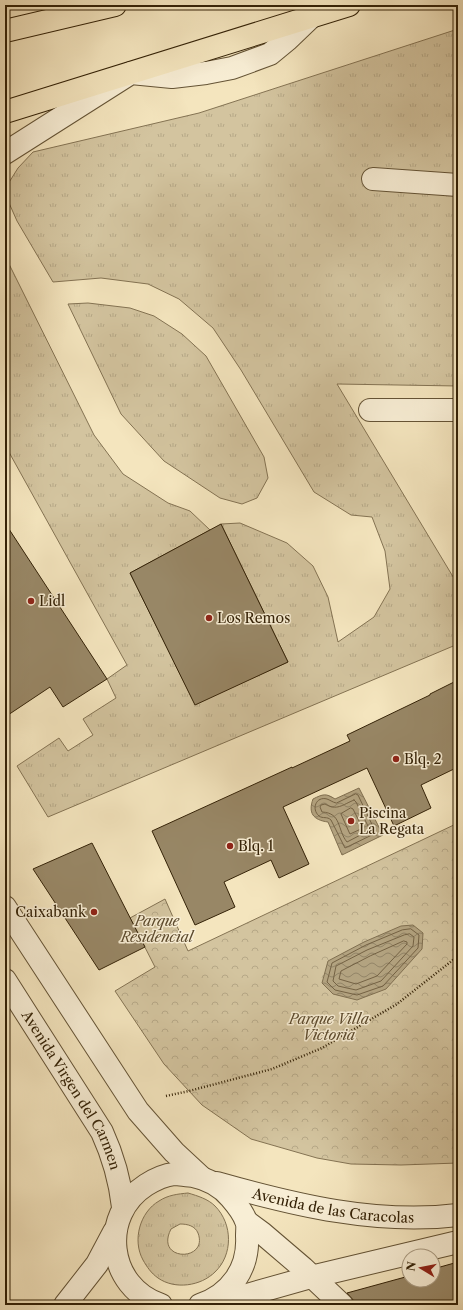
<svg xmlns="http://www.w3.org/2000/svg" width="463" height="1310" viewBox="0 0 463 1310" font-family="'Libre Caslon Text',serif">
  <defs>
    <pattern id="grass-tufts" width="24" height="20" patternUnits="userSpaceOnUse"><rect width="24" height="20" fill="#d3c49f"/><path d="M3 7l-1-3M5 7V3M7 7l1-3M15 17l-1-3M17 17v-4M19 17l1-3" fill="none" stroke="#b6a887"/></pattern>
    <pattern id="forest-crowns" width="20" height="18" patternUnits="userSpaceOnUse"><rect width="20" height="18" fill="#d3c49f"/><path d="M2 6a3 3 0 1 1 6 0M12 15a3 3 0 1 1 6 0" fill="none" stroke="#b6a887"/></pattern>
    <pattern id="water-waves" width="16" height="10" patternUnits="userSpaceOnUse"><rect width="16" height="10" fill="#b3a380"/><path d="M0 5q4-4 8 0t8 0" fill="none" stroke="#928467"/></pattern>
  </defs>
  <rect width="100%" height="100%" fill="#f4e5be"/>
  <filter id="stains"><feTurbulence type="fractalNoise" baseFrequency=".005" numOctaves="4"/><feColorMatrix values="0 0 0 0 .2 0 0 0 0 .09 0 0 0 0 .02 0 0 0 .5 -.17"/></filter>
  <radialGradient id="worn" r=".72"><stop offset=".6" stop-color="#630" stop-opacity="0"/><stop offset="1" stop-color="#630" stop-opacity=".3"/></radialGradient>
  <g fill="url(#grass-tufts)" stroke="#847353" fill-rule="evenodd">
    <polygon points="458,29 458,386 337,384 458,585 458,644 48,817 17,766 59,738 68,751 93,735 83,719 116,698 107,679 127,665 5,445 5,256 94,435 123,474 168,503 190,511 210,530 130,573 195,704 288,662 221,524 240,523 287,543 313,566 328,597 338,642 374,617 390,589 385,551 372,517 351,515 314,492 241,370 213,328 179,299 148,284 101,278 53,282 17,221 9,203 8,184 18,168 33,152 199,113"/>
    <polygon points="88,303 130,308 154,316 182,334 206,356 264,457 268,478 257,498 242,504 220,498 164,461 121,414 68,304"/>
    <path d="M 188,1193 C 198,1196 208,1199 215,1206 C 233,1224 233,1255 215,1272 C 201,1286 175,1290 158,1278 C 151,1273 147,1267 143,1260 C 132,1240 140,1212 159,1201 C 168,1195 178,1194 188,1193 ZM 180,1224 C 188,1224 195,1226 198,1233 C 209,1262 154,1262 171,1229 Z"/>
  </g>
  <polygon fill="url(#forest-crowns)" stroke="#847353" points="458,823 458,1163 401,1165 351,1164 317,1158 251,1139 202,1105 189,1091 164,1064 115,991 155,967 130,918 165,899 188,951"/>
  <g fill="url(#water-waves)" stroke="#806f50">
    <path d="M 359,788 L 383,835 L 342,855 L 328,822 C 313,820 308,813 313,799 C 323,794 326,793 335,799 Z"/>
    <polygon points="413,925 423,933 422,949 386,989 357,1000 333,994 322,983 328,961 364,942 401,926"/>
  </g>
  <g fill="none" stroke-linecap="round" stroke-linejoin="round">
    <g stroke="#746244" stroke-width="1">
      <path d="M 356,794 L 358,795 L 376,833 L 345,848 L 331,820 C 327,816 323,819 319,816 C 311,809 316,796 327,799 C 330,800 332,802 336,803 Z"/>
      <path d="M 354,800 L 356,802 L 370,830 L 347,842 C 337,830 342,813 322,812 L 320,807 L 321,805 L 325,804 C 337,811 342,805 354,800 Z"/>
      <polygon points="351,808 353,809 362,827 361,829 350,834 349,832 341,814"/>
      <polygon points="411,929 419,935 418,948 383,986 357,995 335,990 327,982 332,963 366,945 402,930"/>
      <polygon points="410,934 414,937 413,946 381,981 356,990 338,986 333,981 336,966 367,950 404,935"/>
      <polygon points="404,941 407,942 407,944 377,976 356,984 339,979 341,971 370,956"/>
    </g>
  </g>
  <g fill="#988766" stroke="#342207">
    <polygon points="5,523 107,679 63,707 50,687 5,717"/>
    <polygon points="221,524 288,662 195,705 130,573"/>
    <polygon points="458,680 458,767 421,785 431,808 394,826 367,768 283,807 309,864 279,878 271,860 224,882 235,907 195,925 152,831 292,767 292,768 350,741 347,735 430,695 430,694"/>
    <polygon points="92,843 145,947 99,970 33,869"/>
    <polygon points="458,1262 458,1305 354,1305 354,1301 347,1293 409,1276 409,1280 433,1280 433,1269"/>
  </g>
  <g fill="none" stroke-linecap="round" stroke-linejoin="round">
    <defs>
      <g id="minor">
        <polyline points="5,153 131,73 172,77 206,73 232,68 270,54 287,40 311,17"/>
        <polyline points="373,179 458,185"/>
        <polyline points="370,410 458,410"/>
        <polyline points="5,907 138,1111 174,1152 202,1178"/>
        <path id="s1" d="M 5,980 L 102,1132 C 113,1156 120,1181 123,1207"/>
        <path id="s2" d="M 217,1183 C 295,1205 377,1225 458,1215"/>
        <polyline points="247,1222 262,1233 303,1268 342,1305"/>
        <polyline points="212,1301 247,1295 311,1277 458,1242"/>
        <polyline points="65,1305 97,1264 114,1232"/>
        <path d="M 161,1305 C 107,1287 99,1215 146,1185 C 154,1180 164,1175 174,1174 C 180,1174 187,1176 193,1176 C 208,1179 221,1186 231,1198 C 237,1205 243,1212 246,1221 C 248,1225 247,1231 247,1236 C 249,1269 230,1295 200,1305"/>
      </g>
      <g id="highway">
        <polyline points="5,31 115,5"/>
        <polyline points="5,112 349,5"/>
      </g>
    </defs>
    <use href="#minor" stroke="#645335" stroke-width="24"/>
    <use href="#highway" stroke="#342207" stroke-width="24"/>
    <polyline stroke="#342207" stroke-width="2.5" stroke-dasharray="1 2" stroke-linecap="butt" points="166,1096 189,1091 272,1069 322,1048 397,1004 458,956"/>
    <use href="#minor" stroke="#f8eed5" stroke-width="22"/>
    <use href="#highway" stroke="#f4e5be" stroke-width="22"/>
  </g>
  <g fill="#8f2418" stroke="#f8eed5" stroke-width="1.5">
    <circle cx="31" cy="601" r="4"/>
    <circle cx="209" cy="618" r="4"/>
    <circle cx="396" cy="759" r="4"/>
    <circle cx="351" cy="821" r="4"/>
    <circle cx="230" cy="846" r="4"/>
    <circle cx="94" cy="912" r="4"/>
  </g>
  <g text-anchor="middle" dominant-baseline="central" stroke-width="3" stroke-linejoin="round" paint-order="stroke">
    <g font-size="14" fill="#342207" stroke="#f8eed5" text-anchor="start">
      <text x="39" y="601">Lidl</text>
      <text x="217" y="618">Los Remos</text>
      <text x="404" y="759">Blq. 2</text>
      <text x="359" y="813">Piscina<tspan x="359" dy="16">La Regata</tspan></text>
      <text x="238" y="846">Blq. 1</text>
      <text x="86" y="912" text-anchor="end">Caixabank</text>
    </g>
    <g font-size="14" font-style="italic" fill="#5c4a2d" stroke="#f8eed5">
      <text x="157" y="921">Parque<tspan x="157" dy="16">Residencial</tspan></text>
      <text x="329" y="1019">Parque Villa<tspan x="329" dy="16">Victoria</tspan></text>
    </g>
    <g font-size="14" fill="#342207" stroke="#f8eed5">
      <text stroke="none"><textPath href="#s1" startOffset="129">Avenida Virgen del Carmen</textPath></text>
      <text stroke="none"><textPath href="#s2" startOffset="119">Avenida de las Caracolas</textPath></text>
    </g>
  </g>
  <rect width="463" height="1310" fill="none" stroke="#f4e5be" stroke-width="20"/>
  <rect x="6" y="6" width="451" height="1298" fill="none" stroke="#342207" stroke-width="2"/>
  <rect x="10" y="10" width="443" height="1290" fill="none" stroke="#342207"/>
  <g transform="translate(421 1268) rotate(280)"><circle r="19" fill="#f8eed5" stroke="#aa9c83"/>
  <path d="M0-3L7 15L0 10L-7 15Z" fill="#8f2418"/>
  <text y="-6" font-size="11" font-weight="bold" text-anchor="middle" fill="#342207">N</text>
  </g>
  <rect width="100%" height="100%" filter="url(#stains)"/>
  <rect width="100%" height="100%" fill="url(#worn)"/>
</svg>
